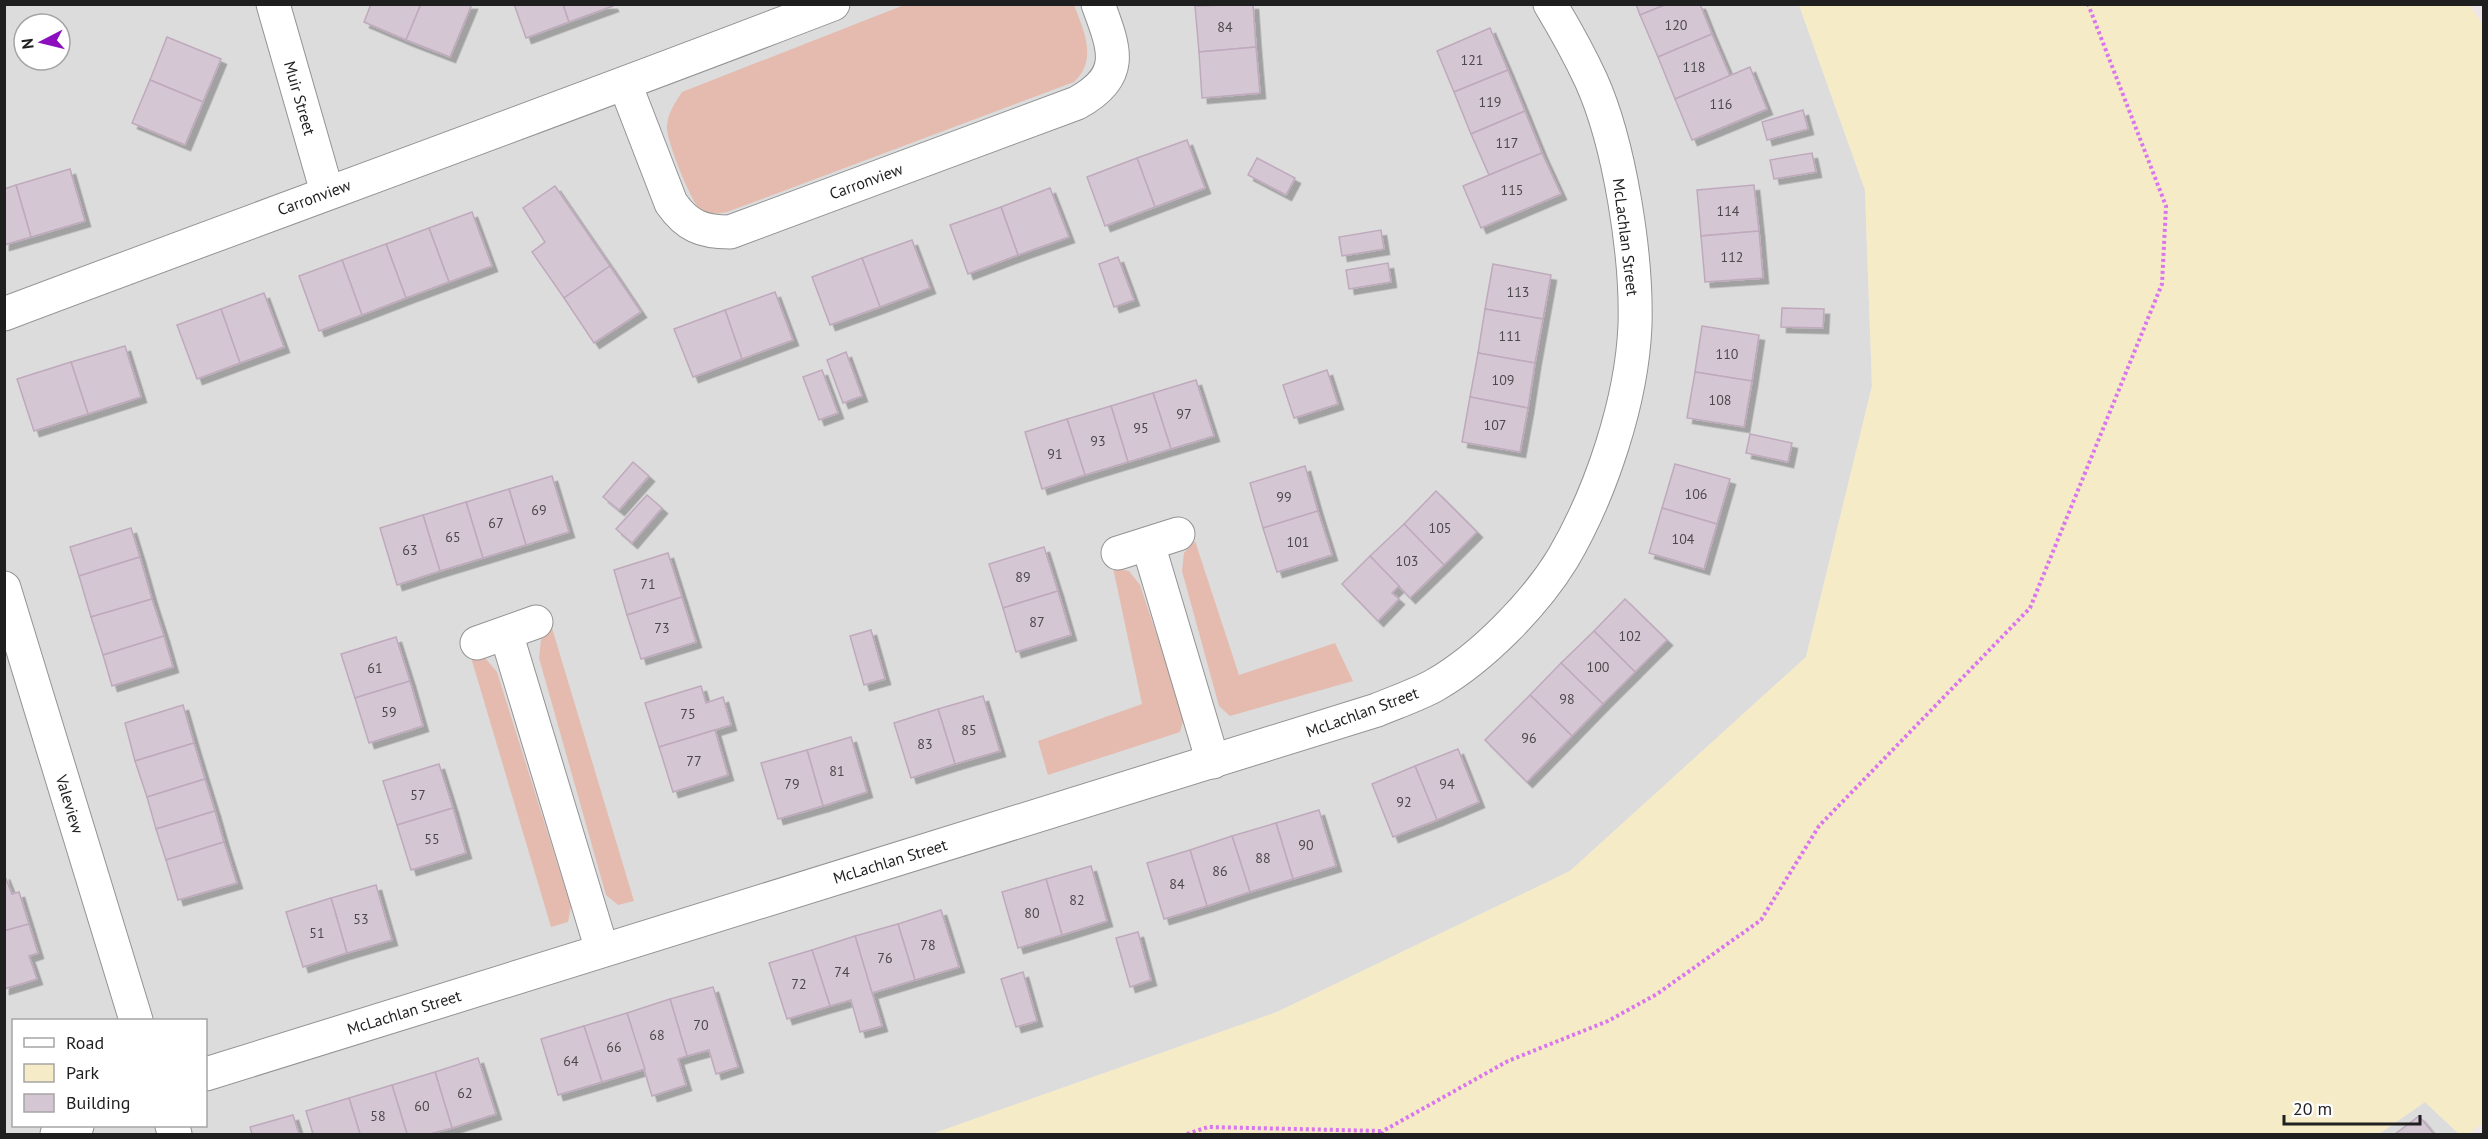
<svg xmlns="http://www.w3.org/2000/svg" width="2488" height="1139" viewBox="0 0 2488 1139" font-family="'PT Sans',sans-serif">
  <defs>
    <filter id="shadow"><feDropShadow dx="5.5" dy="5.5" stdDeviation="0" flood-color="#0004"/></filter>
  </defs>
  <rect width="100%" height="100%" fill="#efe6eb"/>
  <g fill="#dcdcdd" fill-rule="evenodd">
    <path d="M 5,5 L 1799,5 L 1865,190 L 1872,386 L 1806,657 L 1570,871 L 1277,1012 L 932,1134 L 5,1134 ZM 24,24 L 60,24 L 60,60 L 24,60 ZM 14,1020 L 206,1020 L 206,1126 L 14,1126 Z"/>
    <polygon points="2425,1102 2459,1134 2379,1134"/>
  </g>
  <g fill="#e5bbaf">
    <path d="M 904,5 L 1074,5 C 1084,31 1098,60 1074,82 L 727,212 C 717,214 709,215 700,209 C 691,202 665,137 667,126 C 668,112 675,103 682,92 Z"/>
    <polygon points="1195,541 1239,675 1335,643 1353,681 1230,716 1219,706 1182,571 1184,553"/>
    <polygon points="1113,568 1129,571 1140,585 1184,717 1180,732 1048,775 1038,741 1142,704"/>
    <polygon points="552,628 634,901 618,905 606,895 539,658 541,640"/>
    <polygon points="470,654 485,658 497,672 571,907 568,922 551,927"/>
  </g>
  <polygon fill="#f5ebc6" points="1799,5 2469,4 2483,25 2483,1123 2469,1134 2459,1134 2425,1102 2379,1134 932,1134 1277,1012 1570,871 1806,657 1872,386 1865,190"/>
  <g fill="#d5c6d3" stroke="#bfa9bc" stroke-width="1.5" filter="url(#shadow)">
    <polygon points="371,4 421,4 406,40 364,22"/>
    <polygon points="421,4 472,4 450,57 406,40"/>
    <polygon points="514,4 563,4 569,22 526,38"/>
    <polygon points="563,4 612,4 613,6 569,22"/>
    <polygon points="1253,4 1256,47 1199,52 1195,6"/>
    <polygon points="1636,4 1667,4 1640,15"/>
    <polygon points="1667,4 1700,4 1712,34 1658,57 1640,15"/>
    <polygon points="1490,28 1508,70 1454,92 1437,51"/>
    <polygon points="1712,34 1730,76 1675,99 1658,57"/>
    <polygon points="167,37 221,59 203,102 150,80"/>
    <polygon points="1256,47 1260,93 1202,98 1199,52"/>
    <polygon points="1750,67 1767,109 1692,140 1675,99"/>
    <polygon points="1508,70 1525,111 1471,134 1454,92"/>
    <polygon points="150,80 203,102 185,145 132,123"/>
    <polygon points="1803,110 1808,129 1767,140 1762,122"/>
    <polygon points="1525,111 1542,153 1489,175 1471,134"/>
    <polygon points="1187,140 1205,188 1155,207 1137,158"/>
    <polygon points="1542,153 1561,194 1481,228 1463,186"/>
    <polygon points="1812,153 1816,172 1774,179 1770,160"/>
    <polygon points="1137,158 1155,207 1105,226 1087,177"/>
    <polygon points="1257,158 1295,178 1286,195 1248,175"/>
    <polygon points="70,169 85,221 31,237 16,185"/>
    <polygon points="16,185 31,237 4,245 4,189"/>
    <polygon points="1754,185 1759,231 1701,236 1697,190"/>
    <polygon points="555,186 610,266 564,298 532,252 545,242 523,208"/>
    <polygon points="1050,188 1069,237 1018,255 1001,207"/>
    <polygon points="1001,207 1018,255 968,274 950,225"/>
    <polygon points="472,212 492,266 449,282 429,228"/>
    <polygon points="429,228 449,282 406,298 386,244"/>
    <polygon points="1381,230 1384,249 1342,256 1339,237"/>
    <polygon points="1759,231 1763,278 1705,282 1701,236"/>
    <polygon points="912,240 930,288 880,307 862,258"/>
    <polygon points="386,244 406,298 362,315 342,260"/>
    <polygon points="1118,257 1134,300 1114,307 1099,264"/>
    <polygon points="862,258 880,307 830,325 812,277"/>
    <polygon points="342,260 362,315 319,331 299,276"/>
    <polygon points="1388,263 1391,282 1349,289 1346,270"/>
    <polygon points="1493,264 1551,275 1543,319 1485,309"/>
    <polygon points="610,266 641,312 594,343 564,298"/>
    <polygon points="775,292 793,340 742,359 725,310"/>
    <polygon points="264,293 284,347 240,363 221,309"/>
    <polygon points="1782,308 1824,309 1823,328 1781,327"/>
    <polygon points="221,309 240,363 197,379 177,325"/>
    <polygon points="1485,309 1543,319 1535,363 1478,353"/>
    <polygon points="725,310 742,359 693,377 674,329"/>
    <polygon points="1702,326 1759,335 1752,381 1695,372"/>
    <polygon points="125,346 141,397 88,414 71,362"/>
    <polygon points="846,352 862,396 843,403 827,360"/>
    <polygon points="1478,353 1535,363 1528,408 1470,397"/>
    <polygon points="71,362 88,414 34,431 17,379"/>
    <polygon points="822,370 838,413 819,420 803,377"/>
    <polygon points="1327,370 1338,404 1294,418 1283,385"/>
    <polygon points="1695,372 1752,381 1744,427 1687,418"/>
    <polygon points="1196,380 1214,436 1171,449 1153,393"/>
    <polygon points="1153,393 1171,449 1128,462 1111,406"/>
    <polygon points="1470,397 1528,408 1520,452 1462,442"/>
    <polygon points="1111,406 1128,462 1085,475 1067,419"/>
    <polygon points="1067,419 1085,475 1042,489 1025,432"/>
    <polygon points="1750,434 1792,443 1788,462 1746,453"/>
    <polygon points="633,462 649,476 619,510 603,497"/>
    <polygon points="1675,464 1730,479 1717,524 1662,508"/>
    <polygon points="1305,466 1318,511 1263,528 1250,483"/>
    <polygon points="552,476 569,532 526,545 509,489"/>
    <polygon points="509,489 526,545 483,558 466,502"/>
    <polygon points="1436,491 1477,532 1444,565 1404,524"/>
    <polygon points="647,495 662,508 632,543 616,529"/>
    <polygon points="466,502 483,558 440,571 423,515"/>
    <polygon points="1662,508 1717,524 1704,569 1649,553"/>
    <polygon points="1318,511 1332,555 1277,572 1263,528"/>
    <polygon points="423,515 440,571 397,585 380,528"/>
    <polygon points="1404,524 1444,565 1410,598 1370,556"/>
    <polygon points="131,528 140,557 79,576 70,547"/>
    <polygon points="1044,547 1058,591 1003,608 989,564"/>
    <polygon points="668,553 682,597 627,615 614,570"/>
    <polygon points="1370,556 1399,586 1392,593 1399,599 1378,621 1342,584"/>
    <polygon points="140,557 152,599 91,617 79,576"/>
    <polygon points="1058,591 1071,635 1016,652 1003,608"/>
    <polygon points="682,597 696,642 641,659 627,615"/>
    <polygon points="152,599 164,636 103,655 91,617"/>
    <polygon points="1625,599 1667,640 1635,672 1594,631"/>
    <polygon points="871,630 885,679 864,685 850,636"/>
    <polygon points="1594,631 1635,672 1603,704 1561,663"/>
    <polygon points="164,636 173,667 112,686 103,655"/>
    <polygon points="396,637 410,681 355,698 341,654"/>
    <polygon points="1561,663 1603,704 1572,736 1530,695"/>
    <polygon points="410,681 423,726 369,743 355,698"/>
    <polygon points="701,686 706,703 723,697 731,725 659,747 645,703"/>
    <polygon points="1530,695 1572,736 1527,782 1485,740"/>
    <polygon points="983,696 1000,751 955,764 938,709"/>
    <polygon points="183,705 194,743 135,761 125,723"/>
    <polygon points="938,709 955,764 911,778 894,723"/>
    <polygon points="715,730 728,775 673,792 659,747"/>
    <polygon points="851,737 867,792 823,806 807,750"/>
    <polygon points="194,743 205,779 147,797 135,761"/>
    <polygon points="1458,749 1479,802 1437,820 1415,766"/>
    <polygon points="807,750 823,806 778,819 761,763"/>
    <polygon points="439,764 453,808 397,825 383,781"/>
    <polygon points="1415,766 1437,820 1393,837 1372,784"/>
    <polygon points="205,779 215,811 156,829 147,797"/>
    <polygon points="453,808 466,853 411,870 397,825"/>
    <polygon points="1319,810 1336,866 1293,879 1276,823"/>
    <polygon points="215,811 224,842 166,860 156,829"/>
    <polygon points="1276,823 1293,879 1250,892 1232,836"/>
    <polygon points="1232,836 1250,892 1207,906 1190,850"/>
    <polygon points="224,842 237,883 178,900 166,860"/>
    <polygon points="1190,850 1207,906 1164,919 1147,863"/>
    <polygon points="1091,866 1107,921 1062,935 1046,879"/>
    <polygon points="4,874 12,894 19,892 29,924 4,931"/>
    <polygon points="1046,879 1062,935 1018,948 1002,892"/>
    <polygon points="376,885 392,940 347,953 331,898"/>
    <polygon points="331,898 347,953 303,967 286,912"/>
    <polygon points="941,910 959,967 915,980 898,924"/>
    <polygon points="29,924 38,953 29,956 37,979 4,989 4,931"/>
    <polygon points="898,924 915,980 872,993 855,936"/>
    <polygon points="1138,932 1151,980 1130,987 1116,938"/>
    <polygon points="855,936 882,1026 860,1032 851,1000 830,1006 812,950"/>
    <polygon points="812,950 830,1006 787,1019 769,963"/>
    <polygon points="1023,972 1037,1021 1016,1027 1001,979"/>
    <polygon points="713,987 738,1067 716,1074 709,1050 687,1056 670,999"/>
    <polygon points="670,999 687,1056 678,1059 686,1085 652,1096 627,1013"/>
    <polygon points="627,1013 645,1069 602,1082 584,1026"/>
    <polygon points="584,1026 602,1082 558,1095 541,1039"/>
    <polygon points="478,1058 496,1114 452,1128 435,1072"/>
    <polygon points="435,1072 452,1128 430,1134 407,1134 392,1085"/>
    <polygon points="392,1085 407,1134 360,1134 349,1098"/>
    <polygon points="349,1098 360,1134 313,1134 306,1111"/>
    <polygon points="293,1115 299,1134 252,1134 250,1127"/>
    <polygon points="2419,1116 2434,1134 2395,1134"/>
  </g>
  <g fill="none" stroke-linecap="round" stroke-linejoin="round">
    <defs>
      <g id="minor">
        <polyline points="273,4 327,192"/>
        <path d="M 625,84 L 671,203 C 687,226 702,232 730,232 L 1077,103 C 1126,76 1115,50 1098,4"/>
        <path d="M 4,314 C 280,210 558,110 833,4"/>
        <polyline points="1148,544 1213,762"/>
        <polyline points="1118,553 1178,534"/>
        <polyline points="4,588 136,1020"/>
        <polyline points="506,633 602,950"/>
        <polyline points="477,643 536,622"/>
        <path d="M 206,1074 L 1377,710 C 1396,702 1417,695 1435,685 C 1482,658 1535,604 1563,558 C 1601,493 1632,401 1635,325 C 1637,256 1620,144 1591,80 C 1579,54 1565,29 1550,4"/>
        <polyline points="172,1126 175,1134"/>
        <polyline points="57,1134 77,1126"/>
      </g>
    </defs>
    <use href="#minor" stroke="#939393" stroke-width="35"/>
    <g stroke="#d976ef" stroke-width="4" stroke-dasharray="3 3" stroke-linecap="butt">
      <polyline points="1187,1134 1208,1127 1383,1131"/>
      <polyline points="1381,1134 1383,1131 1508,1061 1608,1021 1657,994 1761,920 1819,826 2030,608 2162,284 2166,206 2088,4"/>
    </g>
    <use href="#minor" stroke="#fff" stroke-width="33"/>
  </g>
  <g text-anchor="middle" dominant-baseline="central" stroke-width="4.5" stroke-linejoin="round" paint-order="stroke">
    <g font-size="14" fill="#4c494c">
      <text x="1676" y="25">120</text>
      <text x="1225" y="27">84</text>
      <text x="1472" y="60">121</text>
      <text x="1694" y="67">118</text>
      <text x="1490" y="102">119</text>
      <text x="1721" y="104">116</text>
      <text x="1507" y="143">117</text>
      <text x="1512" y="190">115</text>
      <text x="1728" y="211">114</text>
      <text x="1732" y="257">112</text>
      <text x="1518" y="292">113</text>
      <text x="1510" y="336">111</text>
      <text x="1727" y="354">110</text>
      <text x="1503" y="380">109</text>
      <text x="1720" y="400">108</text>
      <text x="1184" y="414">97</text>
      <text x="1495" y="425">107</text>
      <text x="1141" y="428">95</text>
      <text x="1098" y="441">93</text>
      <text x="1055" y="454">91</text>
      <text x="1696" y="494">106</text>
      <text x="1284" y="497">99</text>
      <text x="539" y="510">69</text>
      <text x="496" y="523">67</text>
      <text x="1440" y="528">105</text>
      <text x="453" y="537">65</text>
      <text x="1683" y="539">104</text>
      <text x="1298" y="542">101</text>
      <text x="410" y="550">63</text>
      <text x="1407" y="561">103</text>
      <text x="1023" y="577">89</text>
      <text x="648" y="584">71</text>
      <text x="1037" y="622">87</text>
      <text x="662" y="628">73</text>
      <text x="1630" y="636">102</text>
      <text x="1598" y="667">100</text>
      <text x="375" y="668">61</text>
      <text x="1567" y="699">98</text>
      <text x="389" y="712">59</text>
      <text x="688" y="714">75</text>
      <text x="969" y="730">85</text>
      <text x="1529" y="738">96</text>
      <text x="925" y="744">83</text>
      <text x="694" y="761">77</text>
      <text x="837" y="771">81</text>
      <text x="792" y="784">79</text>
      <text x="1447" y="784">94</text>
      <text x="418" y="795">57</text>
      <text x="1404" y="802">92</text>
      <text x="432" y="839">55</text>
      <text x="1306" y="845">90</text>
      <text x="1263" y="858">88</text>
      <text x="1220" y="871">86</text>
      <text x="1177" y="884">84</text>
      <text x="1077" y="900">82</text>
      <text x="1032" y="913">80</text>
      <text x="361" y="919">53</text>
      <text x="317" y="933">51</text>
      <text x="928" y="945">78</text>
      <text x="885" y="958">76</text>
      <text x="842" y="972">74</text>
      <text x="799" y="984">72</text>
      <text x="701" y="1025">70</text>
      <text x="657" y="1035">68</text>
      <text x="614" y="1047">66</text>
      <text x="571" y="1061">64</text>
      <text x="465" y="1093">62</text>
      <text x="422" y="1106">60</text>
      <text x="378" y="1116">58</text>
    </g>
    <g font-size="16" fill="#1f1f1f" stroke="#fff">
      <text transform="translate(300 98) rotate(74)">Muir Street</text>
      <text transform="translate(866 181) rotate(-20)">Carronview</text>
      <text transform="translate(314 197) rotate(-20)">Carronview</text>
      <text transform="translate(1626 237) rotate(83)">McLachlan Street</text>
      <text transform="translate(1362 712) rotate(-20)">McLachlan Street</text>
      <text transform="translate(70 804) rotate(73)">Valeview</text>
      <text transform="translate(890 861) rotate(-17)">McLachlan Street</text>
      <text transform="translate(404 1012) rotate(-17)">McLachlan Street</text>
    </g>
  </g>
  <rect width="2488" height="1139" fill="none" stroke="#1f1f1f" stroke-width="12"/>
  <rect x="12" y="1019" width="195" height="108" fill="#ffffff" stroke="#a5a5a5" stroke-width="1.5"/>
  <rect x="24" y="1038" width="30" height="9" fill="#ffffff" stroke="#a5a5a5" stroke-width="1.5"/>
  <text x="66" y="1049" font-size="18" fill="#1f1f1f">Road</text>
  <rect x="24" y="1064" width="30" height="18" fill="#f5ebc6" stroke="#a5a5a5" stroke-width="1.5"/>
  <text x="66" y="1079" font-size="18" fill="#1f1f1f">Park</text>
  <rect x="24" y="1094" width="30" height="18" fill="#d5c6d3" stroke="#a5a5a5" stroke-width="1.5"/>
  <text x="66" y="1109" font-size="18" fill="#1f1f1f">Building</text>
  <g transform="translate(42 42) rotate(263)"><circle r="28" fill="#ffffff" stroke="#a5a5a5" stroke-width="1.5"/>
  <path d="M0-4.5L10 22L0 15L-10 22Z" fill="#8b0fbe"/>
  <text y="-9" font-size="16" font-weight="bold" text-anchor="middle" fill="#1f1f1f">N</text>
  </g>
  <path d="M2284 1115v9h136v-9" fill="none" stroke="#1f1f1f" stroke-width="3"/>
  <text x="2293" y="1115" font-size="18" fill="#1f1f1f" stroke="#ffffff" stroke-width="4.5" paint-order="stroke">20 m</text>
</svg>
